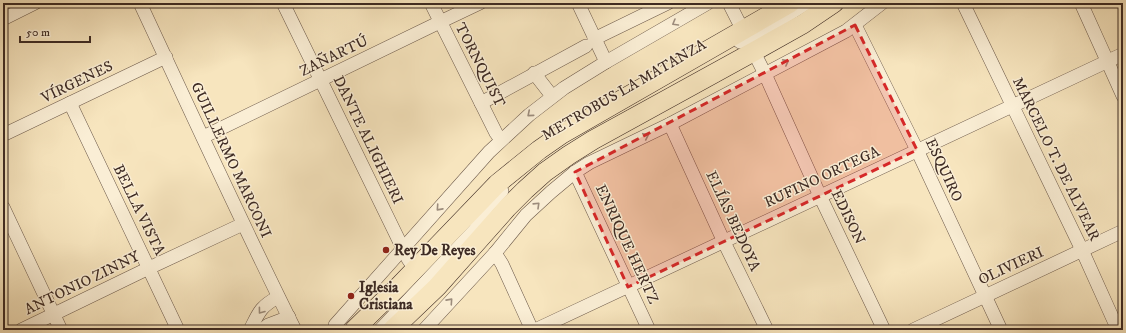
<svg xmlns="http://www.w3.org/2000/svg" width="1126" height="333" viewBox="0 0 1126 333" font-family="'IM FELL DW Pica',serif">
  <rect width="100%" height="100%" fill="#f7e5be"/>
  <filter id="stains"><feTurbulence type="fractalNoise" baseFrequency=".005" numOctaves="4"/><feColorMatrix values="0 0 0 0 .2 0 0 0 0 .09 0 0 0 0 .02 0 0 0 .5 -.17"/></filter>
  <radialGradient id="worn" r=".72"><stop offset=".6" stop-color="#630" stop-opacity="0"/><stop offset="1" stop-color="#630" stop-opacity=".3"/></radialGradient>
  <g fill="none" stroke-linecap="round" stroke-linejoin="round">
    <defs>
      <g id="minor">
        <path d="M 140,3 C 191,112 241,222 295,330"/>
        <polyline points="283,3 408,259 415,269"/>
        <polyline points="431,3 496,133 501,140"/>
        <polyline points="578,3 606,62"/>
        <polyline points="729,3 765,74 820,196 884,330"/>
        <polyline points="963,3 1082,250 1118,330"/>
        <polyline points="1081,3 1123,96"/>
        <polyline points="3,19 35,3"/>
        <polyline points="855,25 917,150 1001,330"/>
        <polyline points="594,39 668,3"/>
        <polyline points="740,42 764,30 807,3"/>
        <polyline points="534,73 552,96"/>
        <polyline points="70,103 178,330"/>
        <polyline points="481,103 586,46"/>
        <polyline points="670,124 724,242 767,330"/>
        <polyline points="3,135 166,57"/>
        <polyline points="203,137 440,22 480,3"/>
        <polyline points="575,172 649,330"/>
        <polyline points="3,207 61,330"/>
        <polyline points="475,221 502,191"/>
        <polyline points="495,253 502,264 532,330"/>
        <polyline points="335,325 489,152 529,115 564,88 606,62 708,3"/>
        <polyline points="21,330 149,268 243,224"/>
        <path d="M 250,330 C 259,312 260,307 278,297"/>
        <polyline points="262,330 268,325 289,317"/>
        <polyline points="380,330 486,218"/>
        <polyline points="424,330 495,253 526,215 551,192 575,172 589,163 670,124 846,31 882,3"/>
        <polyline points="535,330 1123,54"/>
        <polyline points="913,330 1123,231"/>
      </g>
      <g id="highway">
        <polyline points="354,330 398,287 497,184 539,150 562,134 790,3"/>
        <polyline points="392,330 437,287 507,208 525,190 545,172 569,155 593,140 753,52 803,24 834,3"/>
      </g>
    </defs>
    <use href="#minor" stroke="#6c594a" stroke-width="14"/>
    <use href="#highway" stroke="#3d2a23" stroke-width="20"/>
    <use href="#minor" stroke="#faeed5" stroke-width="13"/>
    <use href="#highway" stroke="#f7e5be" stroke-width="19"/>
  </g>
  <defs><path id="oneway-chevron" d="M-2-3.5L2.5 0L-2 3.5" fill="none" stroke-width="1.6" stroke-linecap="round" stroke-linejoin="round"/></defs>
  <g stroke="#9c8c7c">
    <use href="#oneway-chevron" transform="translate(675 23) rotate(150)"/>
    <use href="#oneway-chevron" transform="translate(786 62) rotate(-28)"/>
    <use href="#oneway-chevron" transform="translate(530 114) rotate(140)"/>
    <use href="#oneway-chevron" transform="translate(646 136) rotate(-25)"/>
    <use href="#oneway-chevron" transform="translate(537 205) rotate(-44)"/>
    <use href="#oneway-chevron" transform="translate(439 208) rotate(132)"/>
    <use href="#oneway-chevron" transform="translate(450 301) rotate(-48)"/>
    <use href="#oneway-chevron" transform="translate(261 311) rotate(127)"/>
  </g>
  <path fill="#d62828" fill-opacity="0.2" stroke="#d62828" stroke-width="3" stroke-dasharray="8 5" stroke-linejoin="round" d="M 855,25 L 917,150 L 628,287 L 575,172 Z"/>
  <g fill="#8f2418" stroke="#faeed5" stroke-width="1.5">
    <circle cx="386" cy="250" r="4"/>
    <circle cx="351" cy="296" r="4"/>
  </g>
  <g text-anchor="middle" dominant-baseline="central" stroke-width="3" stroke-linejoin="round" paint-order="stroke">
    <g font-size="15" fill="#3d2a23" stroke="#faeed5">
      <text transform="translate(334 56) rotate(-26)">ZAÑARTÚ</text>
      <text transform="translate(480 65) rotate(63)">TORNQUIST</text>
      <text transform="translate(77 82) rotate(-26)">VÍRGENES</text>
      <text transform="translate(624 90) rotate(-30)">METROBUS LA MATANZA</text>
      <text transform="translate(368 140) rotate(64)">DANTE ALIGHIERI</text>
      <text transform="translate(1056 159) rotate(64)">MARCELO T. DE ALVEAR</text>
      <text transform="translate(231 160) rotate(65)">GUILLERMO MARCONI</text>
      <text transform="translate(944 170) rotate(65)">ESQUIRO</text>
      <text transform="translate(822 177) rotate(-25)">RUFINO ORTEGA</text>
      <text transform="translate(139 210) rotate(64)">BELLA VISTA</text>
      <text transform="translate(848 217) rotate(64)">EDISON</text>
      <text transform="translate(733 221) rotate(65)">ELÍAS BEDOYA</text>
      <text transform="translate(627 244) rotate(65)">ENRIQUE HERTZ</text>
      <text transform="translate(1011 266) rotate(-25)">OLIVIERI</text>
      <text transform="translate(82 283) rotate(-26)">ANTONIO ZINNY</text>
    </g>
    <g font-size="15" font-weight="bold" fill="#3d2a23" stroke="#faeed5" text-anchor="start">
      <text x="394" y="250">Rey De Reyes</text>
      <text x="359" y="287">Iglesia<tspan x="359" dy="17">Cristiana</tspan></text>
    </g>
  </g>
  <rect width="1126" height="333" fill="none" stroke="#f7e5be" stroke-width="16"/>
  <rect x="4" y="4" width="1118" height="325" fill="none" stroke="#3d2a23" stroke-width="2"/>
  <rect x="8" y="8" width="1110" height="317" fill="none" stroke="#3d2a23"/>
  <path d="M20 36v6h70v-6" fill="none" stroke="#3d2a23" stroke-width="2"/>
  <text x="26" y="36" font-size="12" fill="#3d2a23" stroke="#faeed5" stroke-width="3" paint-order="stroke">50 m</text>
  <rect width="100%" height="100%" filter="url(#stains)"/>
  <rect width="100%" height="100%" fill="url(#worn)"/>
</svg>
